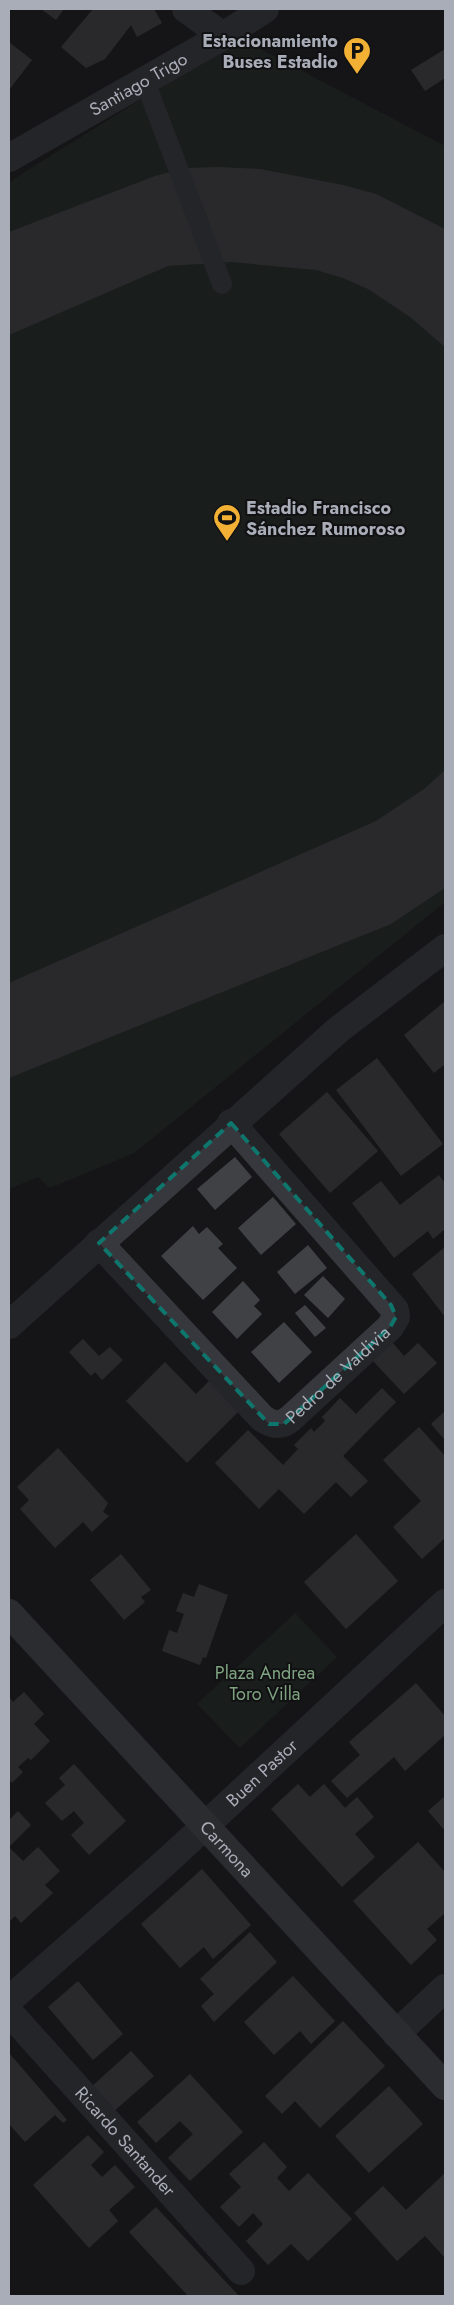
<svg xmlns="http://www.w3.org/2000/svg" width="454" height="2305" viewBox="0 0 454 2305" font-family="Jost,sans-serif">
  <rect width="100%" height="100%" fill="#161618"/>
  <g fill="#1e261f">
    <polygon points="239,38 445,146 445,902 134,1153 50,1188 38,1177 9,1189 9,182"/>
    <polygon points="295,1613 337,1657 240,1748 197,1704"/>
  </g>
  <g fill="#404145">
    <polygon points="41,9 64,9 56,20"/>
    <polygon points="93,9 154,9 162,23 137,37 131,25 105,59 86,68 61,47"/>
    <polygon points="9,42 32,60 9,90"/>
    <polygon points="445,49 445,78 425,91 411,70"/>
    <polygon points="218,167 260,169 343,185 376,194 445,229 445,347 410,317 368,289 343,278 316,270 231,262 168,266 9,335 9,232 155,176 186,168"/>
    <polygon points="445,770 445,888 391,924 9,1078 9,983 376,821 424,789"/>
    <polygon points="444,1002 445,1064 434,1073 404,1035"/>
    <polygon points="377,1058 443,1144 401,1176 336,1090"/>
    <polygon points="327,1092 378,1151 330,1193 279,1134"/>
    <polygon points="235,1157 252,1177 215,1210 197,1189"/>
    <polygon points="439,1175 445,1183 445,1229 433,1239 428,1231 394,1258 352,1203 381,1181 400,1205"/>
    <polygon points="273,1197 296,1224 261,1255 238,1228"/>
    <polygon points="193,1226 199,1234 207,1227 223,1244 218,1248 237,1268 203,1300 161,1256"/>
    <polygon points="308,1245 327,1268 295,1294 277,1272"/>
    <polygon points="445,1247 445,1317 412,1274"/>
    <polygon points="323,1276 345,1299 328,1318 304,1295"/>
    <polygon points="243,1281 260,1300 254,1306 262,1314 237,1339 212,1312"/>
    <polygon points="305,1305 326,1328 315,1337 295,1313"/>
    <polygon points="284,1322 312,1352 279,1383 251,1352"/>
    <polygon points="83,1339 99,1356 110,1347 123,1360 102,1380 95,1372 91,1376 69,1352"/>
    <polygon points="392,1342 404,1356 418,1343 437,1363 404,1394 372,1360"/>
    <polygon points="165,1362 196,1394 209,1381 239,1411 187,1463 126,1401"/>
    <polygon points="382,1388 396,1402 343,1456 368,1481 351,1497 336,1482 304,1514 279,1489 259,1509 215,1463 248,1430 283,1465 298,1449 294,1445 311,1428 314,1432 325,1421 322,1417 340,1398 356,1414"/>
    <polygon points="445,1411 445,1440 431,1424"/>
    <polygon points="419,1427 445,1456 445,1538 422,1559 393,1527 421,1501 383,1460"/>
    <polygon points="58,1448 108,1503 103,1512 109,1516 92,1532 83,1522 55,1548 20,1509 29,1500 17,1487"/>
    <polygon points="356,1534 398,1581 346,1629 304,1582"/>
    <polygon points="121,1554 151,1590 141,1597 145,1602 124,1620 90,1580"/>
    <polygon points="199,1584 228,1595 206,1658 203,1657 200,1665 162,1651 169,1630 177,1633 184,1614 176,1611 183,1593 194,1597"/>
    <polygon points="416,1683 445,1716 445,1735 405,1771 394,1757 347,1798 331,1781 360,1755 349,1742"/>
    <polygon points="24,1692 44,1714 34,1724 50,1741 31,1760 28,1758 18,1767 23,1772 12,1783 9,1779 9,1697 13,1702"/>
    <polygon points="74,1764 126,1821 89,1855 71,1835 84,1823 74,1811 62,1821 45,1803 65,1785 59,1778"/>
    <polygon points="298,1784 310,1797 324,1784 345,1808 357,1797 374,1817 355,1834 375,1857 342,1887 271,1809"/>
    <polygon points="445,1796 445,1831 428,1811"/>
    <polygon points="18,1811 31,1825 9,1847 9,1820"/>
    <polygon points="418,1842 445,1872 445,1913 427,1929 437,1940 411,1965 353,1901"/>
    <polygon points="9,1847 23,1861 38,1847 60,1871 45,1885 53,1893 21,1923 15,1916 9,1922"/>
    <polygon points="202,1869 251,1925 213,1959 204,1947 180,1968 141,1924"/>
    <polygon points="250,1932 277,1962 214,2022 201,2006 214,1994 200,1979"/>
    <polygon points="293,1976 335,2021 311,2044 300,2031 274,2055 244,2022"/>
    <polygon points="78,1981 123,2034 93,2060 48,2007"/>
    <polygon points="343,2021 385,2066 320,2128 295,2101 282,2114 265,2096"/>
    <polygon points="131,2051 154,2076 113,2112 91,2087"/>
    <polygon points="9,2053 67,2120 63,2123 55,2115 25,2142 9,2124"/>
    <polygon points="190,2074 243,2132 190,2181 168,2158 193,2134 180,2121 156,2143 137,2122"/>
    <polygon points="389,2086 423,2124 369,2173 335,2136"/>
    <polygon points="88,2135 104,2152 91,2165 102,2177 115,2165 135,2187 109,2210 118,2221 89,2248 33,2185"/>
    <polygon points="264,2142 287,2167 277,2178 289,2191 308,2173 352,2219 308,2261 291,2244 268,2265 246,2241 263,2224 253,2213 239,2227 220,2207 241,2187 229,2174"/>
    <polygon points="445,2173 445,2258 425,2236 397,2261 354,2213 383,2186 406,2210"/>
    <polygon points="156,2207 239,2296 188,2296 129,2232"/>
  </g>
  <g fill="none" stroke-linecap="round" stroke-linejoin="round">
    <polyline stroke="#37383d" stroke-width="20" points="144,79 222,284"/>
    <g stroke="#37383d" stroke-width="28">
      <polyline points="186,9 223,36"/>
      <path id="s1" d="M 9,158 L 223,36 L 265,9"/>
      <path id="s2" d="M 99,1243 L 262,1418 C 272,1425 280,1427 290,1419 L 390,1327 L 396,1317 L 395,1310 L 231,1123"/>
      <polyline points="9,1325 338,1030 445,948"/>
      <path id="s3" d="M 9,2000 L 166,1862 L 445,1603"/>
      <path id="s4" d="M 9,2012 L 241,2271"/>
      <polyline points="396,2034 445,1988"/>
    </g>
    <path stroke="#45474d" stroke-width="28" id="s5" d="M 9,1613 L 445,2086"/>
  </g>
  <path d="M0 0H454V2305H0ZM 231,1123 L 391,1305 L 396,1317 L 390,1327 L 284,1424 L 269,1424 L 99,1243 Z" fill="#161618" fill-opacity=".55" fill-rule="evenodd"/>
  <path fill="none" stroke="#0f766e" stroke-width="4" stroke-dasharray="10 6" stroke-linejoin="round" d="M 231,1123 L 391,1305 L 396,1317 L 390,1327 L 284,1424 L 269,1424 L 99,1243 Z"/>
  <defs>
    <symbol id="parking-pin" viewBox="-11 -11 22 30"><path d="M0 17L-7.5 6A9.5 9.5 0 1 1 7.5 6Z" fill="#f2b134" stroke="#111113"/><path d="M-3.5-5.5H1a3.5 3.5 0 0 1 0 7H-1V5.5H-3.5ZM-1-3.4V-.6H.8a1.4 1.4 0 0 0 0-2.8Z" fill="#111"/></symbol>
    <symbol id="stadium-pin" viewBox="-11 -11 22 30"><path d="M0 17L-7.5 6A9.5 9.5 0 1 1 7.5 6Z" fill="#f2b134" stroke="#111113"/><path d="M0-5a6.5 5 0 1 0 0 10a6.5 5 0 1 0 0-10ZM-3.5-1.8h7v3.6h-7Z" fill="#111"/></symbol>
  </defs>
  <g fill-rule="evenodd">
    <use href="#parking-pin" x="341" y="35" width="32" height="43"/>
    <use href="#stadium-pin" x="211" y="502" width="32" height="43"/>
  </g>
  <g text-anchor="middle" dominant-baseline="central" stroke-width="4" stroke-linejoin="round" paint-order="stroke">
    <g font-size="18" font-weight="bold" fill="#a8adb8" stroke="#111113" text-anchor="end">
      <text x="338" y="41">Estacionamiento<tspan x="338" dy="21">Buses Estadio</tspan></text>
      <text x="246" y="508" text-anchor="start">Estadio Francisco<tspan x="246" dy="21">Sánchez Rumoroso</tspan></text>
    </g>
    <g font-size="18" fill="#a8adb8" stroke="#111113">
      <text stroke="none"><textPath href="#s1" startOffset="149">Santiago Trigo</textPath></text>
      <text stroke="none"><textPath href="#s2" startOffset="335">Pedro de Valdivia</textPath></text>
      <text stroke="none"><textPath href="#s3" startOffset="340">Buen Pastor</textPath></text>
      <text stroke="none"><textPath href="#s5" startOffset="321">Carmona</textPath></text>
      <text stroke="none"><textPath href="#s4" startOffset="174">Ricardo Santander</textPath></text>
    </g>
    <g font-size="18" fill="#7fa381" stroke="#111113">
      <text x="265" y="1673">Plaza Andrea<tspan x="265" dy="21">Toro Villa</tspan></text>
    </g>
  </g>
  <rect width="454" height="2305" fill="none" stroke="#a8adb8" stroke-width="20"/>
</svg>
